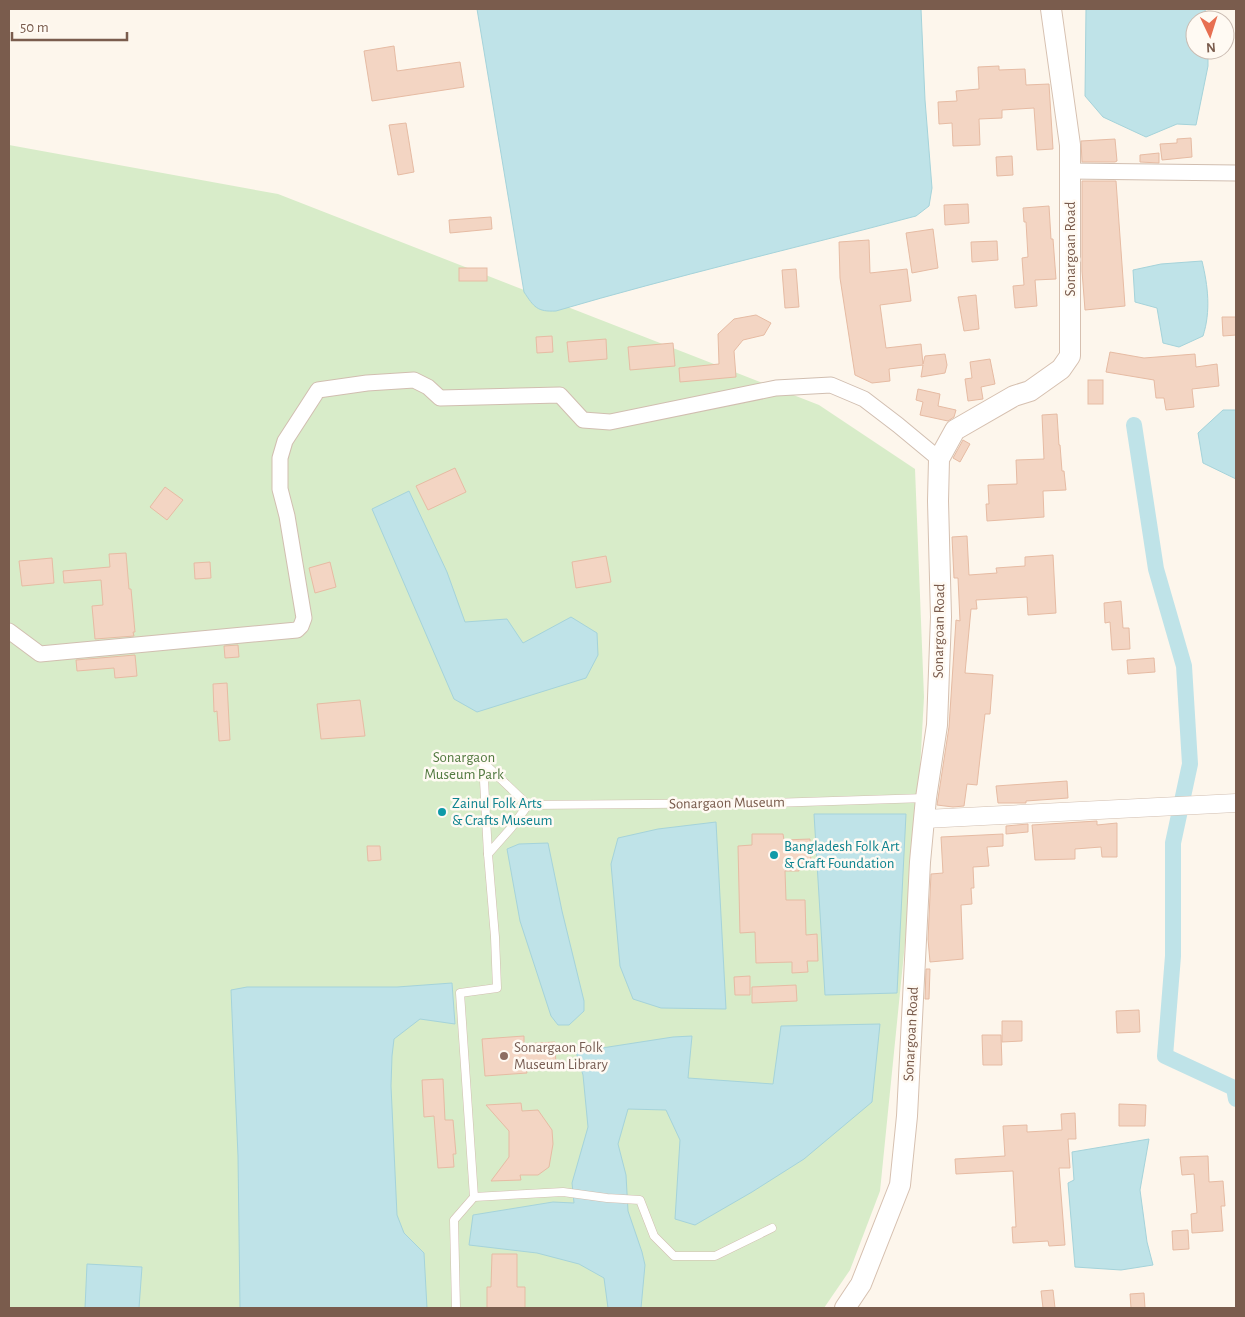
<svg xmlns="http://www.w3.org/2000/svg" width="1245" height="1317" viewBox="0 0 1245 1317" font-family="'Alegreya Sans',sans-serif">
  <rect width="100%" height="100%" fill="#fdf6ec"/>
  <polygon fill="#d8ecc9" points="9,145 278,194 819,405 915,469 924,697 917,824 880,1191 850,1270 824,1308 9,1308"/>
  <g fill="#bfe3e8" stroke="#a5d3da">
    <path d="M 477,9 L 921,9 L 925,100 L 932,188 L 929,206 L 916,216 C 796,248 675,276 556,311 C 537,312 534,307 524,292 Z"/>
    <polygon points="1086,9 1205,9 1206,20 1195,20 1195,50 1208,50 1208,66 1196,125 1177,124 1146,137 1103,117 1085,96"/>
    <path d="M 1202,261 C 1208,286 1211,311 1203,336 L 1179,347 L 1163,343 L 1157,308 L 1135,302 L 1133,270 L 1161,264 Z"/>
    <polygon points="1223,410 1236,410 1236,479 1203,463 1198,433"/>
    <polygon points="409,491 447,572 465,622 507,619 523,643 571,617 597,633 598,655 586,678 477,712 454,699 372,509"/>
    <polygon points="814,814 906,814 897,993 825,995"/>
    <polygon points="716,822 726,1009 661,1008 633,999 620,966 611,864 618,838 658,829"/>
    <polygon points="548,843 562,911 584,1001 584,1011 569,1025 558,1025 551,1016 520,921 507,849 519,844"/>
    <polygon points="452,983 455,1024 420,1019 394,1039 392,1056 391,1086 397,1215 404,1233 424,1253 427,1308 240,1308 238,1156 231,990 247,987 397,987"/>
    <polygon points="880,1024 872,1102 804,1159 752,1192 695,1225 675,1219 680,1140 666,1110 628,1109 618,1144 626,1175 628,1211 642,1252 645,1265 641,1308 608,1308 604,1278 579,1264 537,1253 469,1245 473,1215 553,1202 574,1203 572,1183 588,1127 583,1075 576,1052 673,1037 692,1036 688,1078 773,1084 781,1026"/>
    <polygon points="1149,1139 1140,1190 1147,1242 1153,1265 1121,1270 1075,1267 1068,1183 1074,1180 1072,1152"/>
    <polygon points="87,1264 142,1267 139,1308 85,1308"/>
  </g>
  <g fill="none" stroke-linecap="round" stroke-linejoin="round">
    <polyline stroke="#bfe3e8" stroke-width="16" points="1134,425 1156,569 1184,666 1190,764 1173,843 1173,956 1165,1056 1234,1088 1236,1099"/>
  </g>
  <g fill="#f3d5c3" stroke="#e6bba3">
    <polygon points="394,46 397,71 460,62 464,87 372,101 364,51"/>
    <polygon points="999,66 999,70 1025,69 1026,85 1049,84 1053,149 1037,150 1034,108 1002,110 1002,118 979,119 980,145 953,146 952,123 939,124 938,102 957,101 956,91 979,89 978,67"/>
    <polygon points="406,123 414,172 398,175 389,125"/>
    <polygon points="1191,138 1192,157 1162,160 1160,144 1177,143 1177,139"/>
    <polygon points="1115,139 1117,161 1115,162 1082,162 1081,141"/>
    <polygon points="1159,153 1159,163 1140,162 1140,155"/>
    <polygon points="1012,156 1013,175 997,176 996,157"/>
    <polygon points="1082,181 1116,181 1125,306 1085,310 1082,271"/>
    <polygon points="968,204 969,223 945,225 944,205"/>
    <polygon points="1049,206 1051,239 1053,239 1056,279 1035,280 1037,306 1015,308 1013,286 1024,285 1022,258 1028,257 1026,222 1024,222 1023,208"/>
    <polygon points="491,217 492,229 450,233 449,220"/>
    <polygon points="933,229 938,268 912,273 906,233"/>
    <polygon points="869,240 870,273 907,269 911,301 880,305 886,348 921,344 923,364 925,356 945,354 947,365 945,373 921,377 923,365 889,369 890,381 872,383 855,375 840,278 839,242"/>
    <polygon points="997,241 998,260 972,262 971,242"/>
    <rect x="459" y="268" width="28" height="13"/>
    <polygon points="796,269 799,307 785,308 782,270"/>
    <polygon points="976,295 979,329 964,331 958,297"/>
    <polygon points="756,315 771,323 764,335 743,340 734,351 736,377 680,382 679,368 719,364 718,334 734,319"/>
    <polygon points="1222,317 1236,317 1236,335 1223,336"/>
    <polygon points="552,336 553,352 537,353 536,337"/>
    <polygon points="606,339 607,359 569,362 567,342"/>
    <polygon points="673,343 675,366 630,370 628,347"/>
    <polygon points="1110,352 1144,358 1195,354 1196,367 1217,364 1219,386 1192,389 1194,407 1166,410 1164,398 1156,398 1154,380 1106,372"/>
    <polygon points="990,359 995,384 981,387 983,399 968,401 965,379 972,378 970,362"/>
    <rect x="1088" y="380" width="15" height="24"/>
    <polygon points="918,389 940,394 938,406 956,410 954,417 948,421 920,415 923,402 916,400"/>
    <polygon points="1057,414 1059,445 1060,445 1062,471 1064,471 1066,490 1043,491 1044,517 987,521 986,504 989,504 988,485 1017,484 1016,460 1044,459 1042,415"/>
    <polygon points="963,440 970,444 960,462 953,458"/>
    <polygon points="455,468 466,492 428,510 416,486"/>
    <polygon points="165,487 183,500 167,520 150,507"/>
    <polygon points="967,536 969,575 997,573 996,568 1025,566 1025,557 1053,555 1056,613 1028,615 1027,597 976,600 977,609 971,609 965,673 993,675 990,714 985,714 977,785 967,784 964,806 953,807 937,805 949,727 956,620 960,621 958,578 954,578 952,537"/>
    <polygon points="126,553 129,589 131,589 135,632 133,632 134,636 95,639 92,606 103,605 101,580 64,583 63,571 110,567 109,554"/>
    <polygon points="606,556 611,582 576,588 572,562"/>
    <polygon points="52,558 54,583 22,586 19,561"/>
    <polygon points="210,562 211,578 195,579 194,563"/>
    <polygon points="330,562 336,587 315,593 309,568"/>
    <polygon points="1121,601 1123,628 1129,628 1130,649 1112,650 1110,622 1105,623 1104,603"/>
    <polygon points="238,645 239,657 225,658 224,646"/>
    <polygon points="135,655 137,676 115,678 114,668 77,671 76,660"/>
    <polygon points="1154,658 1155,672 1128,674 1127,660"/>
    <polygon points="227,683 230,740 219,741 217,711 214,712 213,684"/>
    <polygon points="360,700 365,736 321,739 317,704"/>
    <polygon points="1067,781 1068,798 1026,801 1026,803 998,803 996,786"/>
    <polygon points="1097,821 1097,825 1117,823 1117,857 1102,857 1101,847 1075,849 1075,859 1035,860 1032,825"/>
    <polygon points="1028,824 1028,832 1006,834 1006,826"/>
    <polygon points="752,834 783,834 784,840 810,839 811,865 799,865 799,871 785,871 786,900 805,900 806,935 817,934 818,961 807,961 808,972 792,973 792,962 756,963 755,932 740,933 738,846 752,845"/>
    <polygon points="1003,834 1003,846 987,847 989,866 973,867 974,888 971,888 972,904 961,905 963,959 930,962 928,939 931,874 943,873 941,837"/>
    <polygon points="367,846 380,846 381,860 368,861"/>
    <polygon points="926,969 930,969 929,999 925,999"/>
    <polygon points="750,976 750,995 735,995 734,977"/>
    <polygon points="796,985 797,1001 752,1003 752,987"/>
    <polygon points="1139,1010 1140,1032 1117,1033 1116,1011"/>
    <polygon points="1002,1021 1022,1021 1022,1041 1002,1042"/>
    <polygon points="982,1035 1001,1035 1002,1065 983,1065"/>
    <polygon points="524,1036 524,1044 555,1042 556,1067 526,1069 527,1073 485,1076 482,1039"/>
    <polygon points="443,1079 445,1120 453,1120 456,1154 453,1154 454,1167 438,1168 434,1116 424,1117 422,1080"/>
    <polygon points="521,1103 522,1111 538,1110 552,1130 553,1144 549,1167 538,1175 520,1175 521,1180 491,1181 509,1157 509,1131 486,1105"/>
    <polygon points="1119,1104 1146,1105 1145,1126 1119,1126"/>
    <polygon points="1075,1113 1076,1139 1068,1139 1070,1168 1059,1168 1065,1245 1049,1246 1048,1241 1013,1243 1012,1227 1016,1227 1013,1171 956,1174 955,1159 1005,1156 1003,1126 1027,1125 1027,1132 1062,1130 1061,1114"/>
    <polygon points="1208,1156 1209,1182 1223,1181 1225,1206 1221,1206 1223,1231 1192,1233 1191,1214 1197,1213 1194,1174 1182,1175 1180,1157"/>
    <polygon points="1188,1230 1189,1249 1173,1250 1172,1231"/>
    <polygon points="492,1254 517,1254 517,1287 525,1287 525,1308 487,1308 487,1287 491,1287"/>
    <polygon points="1053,1290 1055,1308 1043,1308 1041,1291"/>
    <polygon points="1144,1293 1145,1308 1131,1308 1130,1294"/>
  </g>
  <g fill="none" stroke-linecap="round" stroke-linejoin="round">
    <defs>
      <g id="service">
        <polyline points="528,805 483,762 488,854 511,828 528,805 771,803 926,798"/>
        <polyline points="474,1197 563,1192 607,1198 640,1200 654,1236 674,1256 715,1256 772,1228"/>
        <polyline points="456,1308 454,1220 474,1197 460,993 497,988 495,937 488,854"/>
      </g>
      <g id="minor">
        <polyline points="1070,171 1236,173"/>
        <polyline points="9,631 40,654 297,630 301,626 304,618 287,516 280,489 280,458 285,441 318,390 367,383 414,380 428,387 440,398 560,395 583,420 610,422 776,388 831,385 864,399 898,425 939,459"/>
      </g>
      <polyline id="tertiary" points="925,819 1236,803"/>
      <polyline id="secondary" points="845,1308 861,1284 900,1185 907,1116 920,862 926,798 937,725 941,617 938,501 939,459 955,430 1014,396 1030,391 1061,369 1070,356 1070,145 1051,9"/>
    </defs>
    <use href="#service" stroke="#d1beb0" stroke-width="9"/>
    <use href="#minor" stroke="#d1beb0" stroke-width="17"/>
    <use href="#tertiary" stroke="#d1beb0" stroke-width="19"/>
    <use href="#secondary" stroke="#d6c0b0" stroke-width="22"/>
    <use href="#service" stroke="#fff" stroke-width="8"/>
    <use href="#minor" stroke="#fff" stroke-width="15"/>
    <use href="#tertiary" stroke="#fff" stroke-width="18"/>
    <use href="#secondary" stroke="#fff" stroke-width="20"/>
  </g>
  <g fill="#0f9aa8" stroke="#fffaf3" stroke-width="2">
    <circle cx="442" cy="812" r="5"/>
    <circle cx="774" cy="855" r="5"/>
  </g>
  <circle fill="#8d6e63" stroke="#fffaf3" stroke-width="2" cx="504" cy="1056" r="5"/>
  <g text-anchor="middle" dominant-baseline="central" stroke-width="5" stroke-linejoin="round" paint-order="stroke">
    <g font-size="15" fill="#7a5c4d" stroke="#fffaf3">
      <text transform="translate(1070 249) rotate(-90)">Sonargoan Road</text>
      <text transform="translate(939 631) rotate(-89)">Sonargoan Road</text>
      <text transform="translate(727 803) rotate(-1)">Sonargaon Museum</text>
      <text transform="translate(911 1034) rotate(-87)">Sonargoan Road</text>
    </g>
    <g font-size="15" fill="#537a41" stroke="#fffaf3">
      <text x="464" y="757">Sonargaon<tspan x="464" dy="17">Museum Park</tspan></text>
    </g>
    <g font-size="15" fill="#0d838f" stroke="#fffaf3" text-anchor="start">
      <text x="452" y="803">Zainul Folk Arts<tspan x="452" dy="17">&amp; Crafts Museum</tspan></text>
      <text x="784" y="846">Bangladesh Folk Art<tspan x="784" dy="17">&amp; Craft Foundation</tspan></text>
    </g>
    <g font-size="15" fill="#785e54" stroke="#fffaf3" text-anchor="start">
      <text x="514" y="1047">Sonargaon Folk<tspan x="514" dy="17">Museum Library</tspan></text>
    </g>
  </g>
  <rect width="1245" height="1317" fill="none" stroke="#7a5c4d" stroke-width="20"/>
  <g transform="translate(1210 35) rotate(176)"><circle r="24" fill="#fffaf3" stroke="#cabbb1"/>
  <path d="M0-4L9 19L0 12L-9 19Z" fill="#e76f51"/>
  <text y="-8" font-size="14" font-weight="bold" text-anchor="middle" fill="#7a5c4d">N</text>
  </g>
  <path d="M12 32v8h115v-8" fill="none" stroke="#7a5c4d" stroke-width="2.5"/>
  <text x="20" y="32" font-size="15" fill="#7a5c4d" stroke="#fffaf3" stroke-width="4" paint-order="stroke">50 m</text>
</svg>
